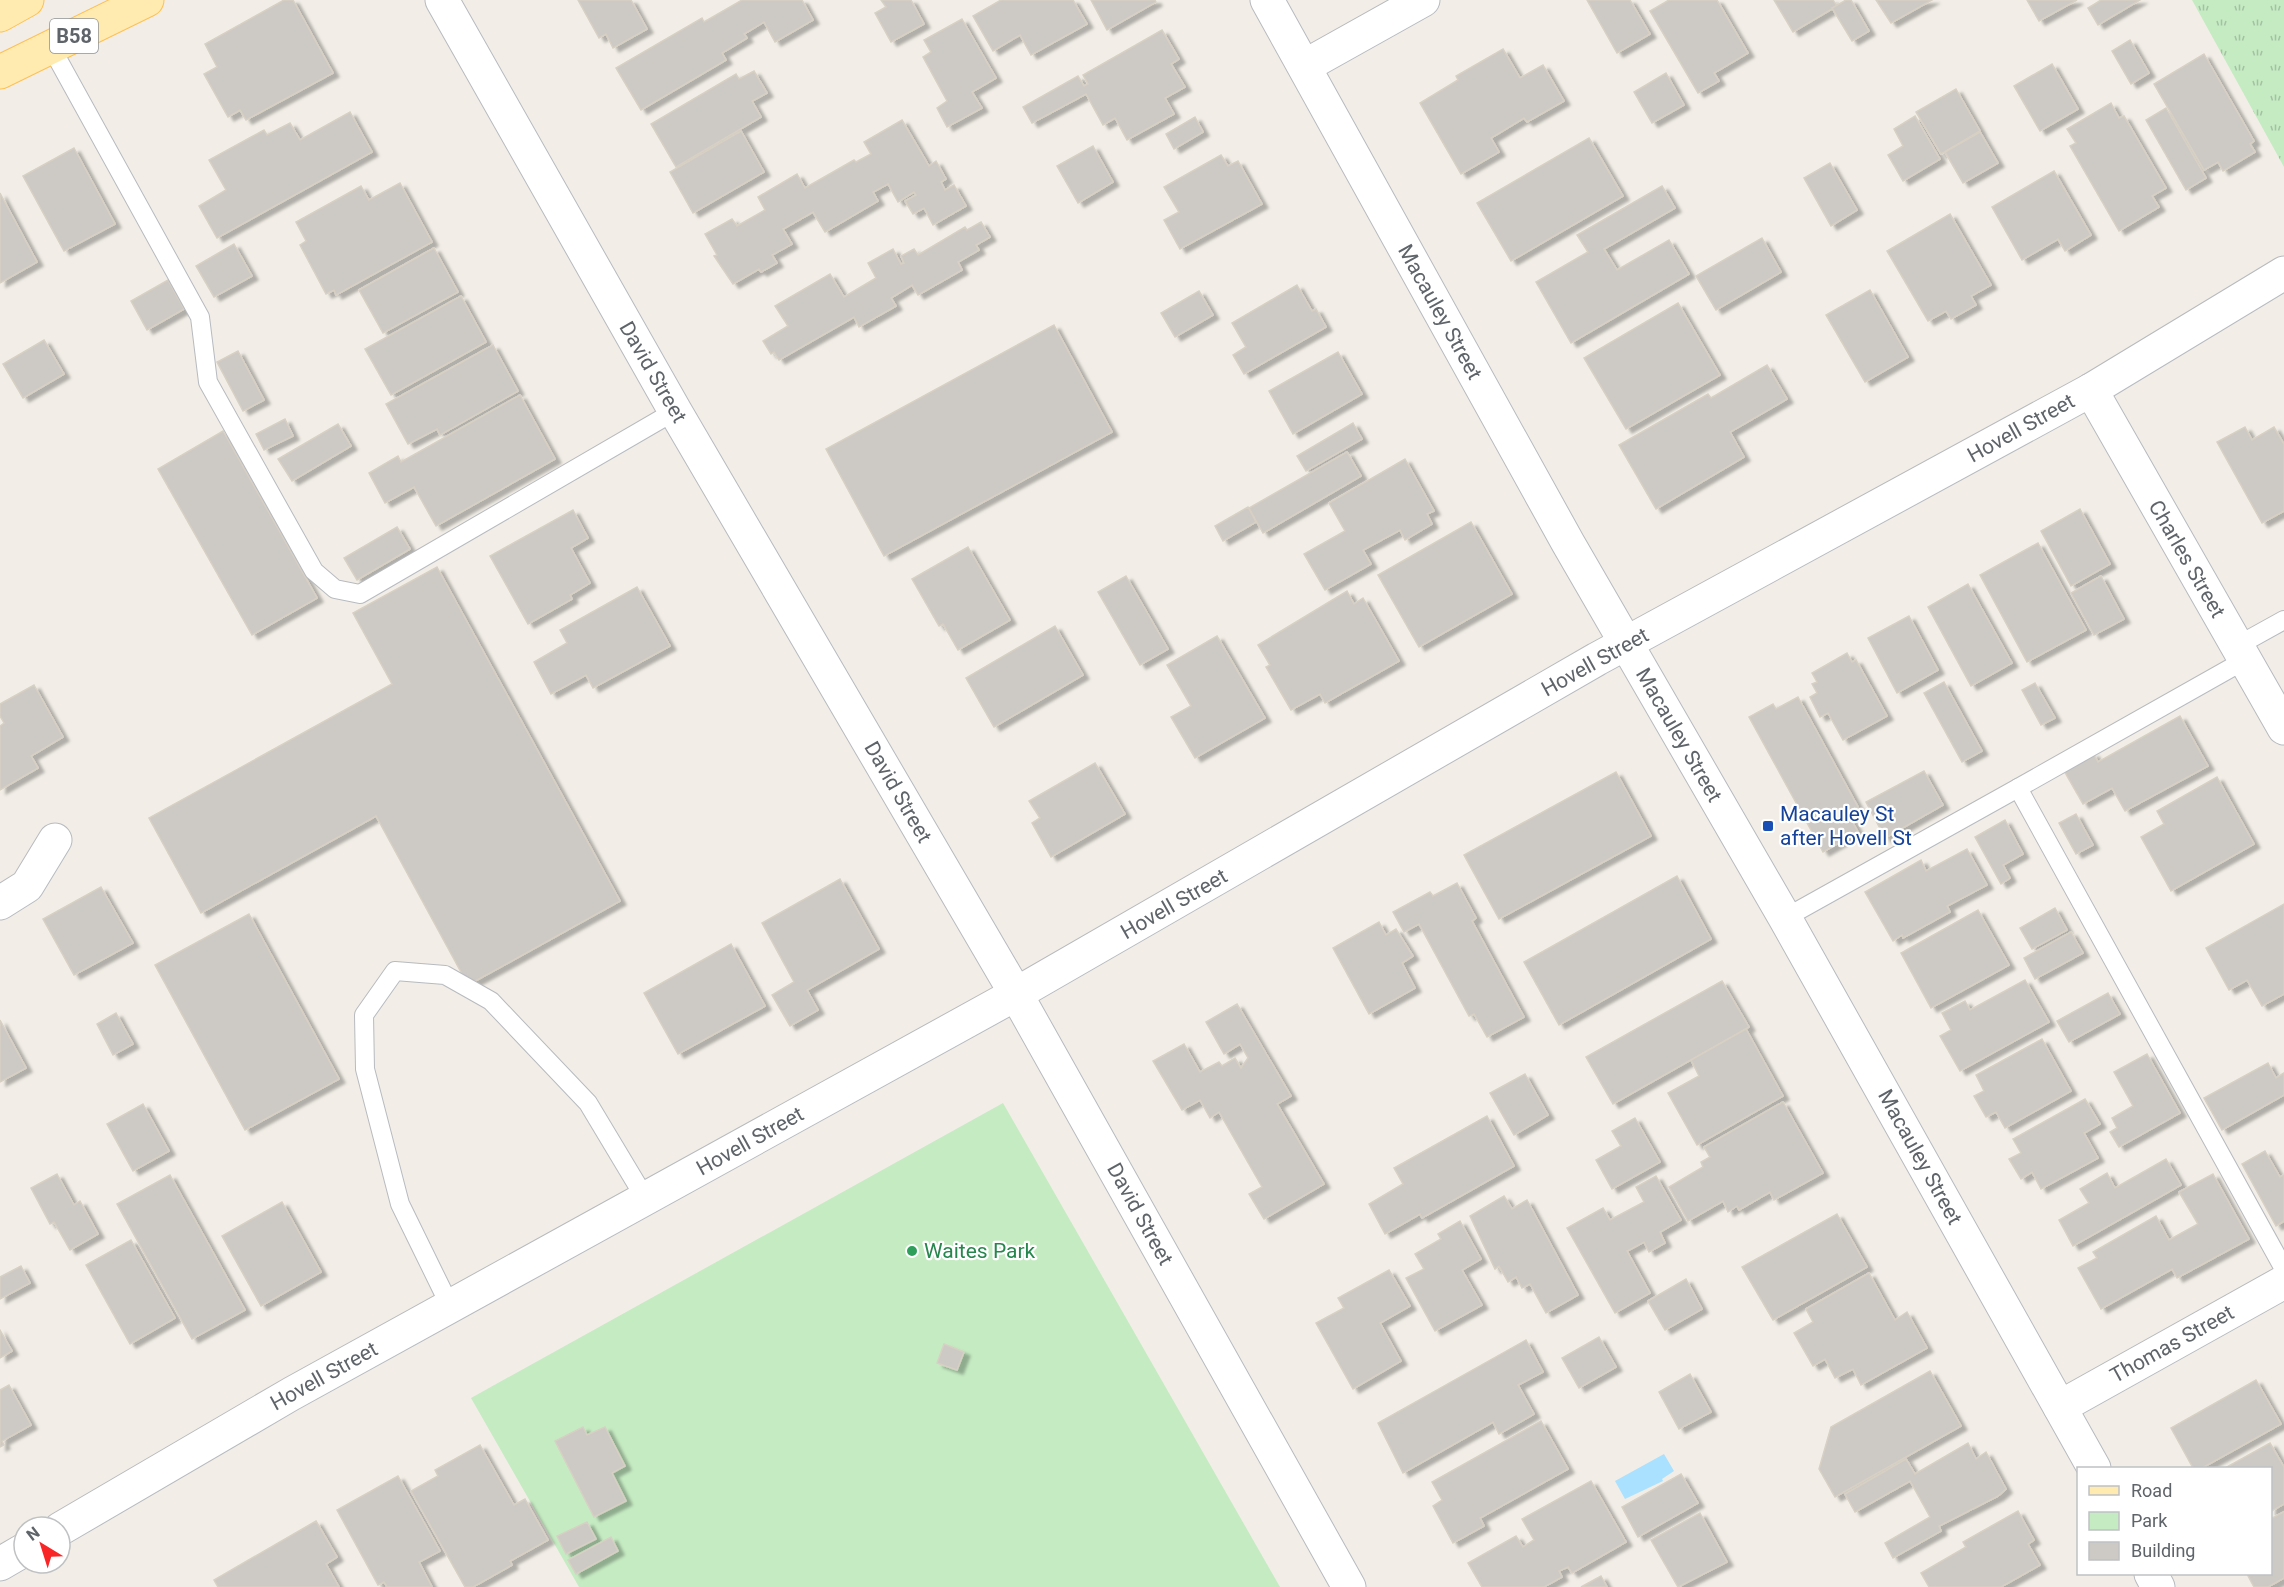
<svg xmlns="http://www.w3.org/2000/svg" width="2284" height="1587" viewBox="0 0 2284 1587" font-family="Roboto,sans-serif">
  <defs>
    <pattern id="grass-tufts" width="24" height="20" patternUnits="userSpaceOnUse" patternTransform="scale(1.5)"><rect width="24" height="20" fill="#c5ebc2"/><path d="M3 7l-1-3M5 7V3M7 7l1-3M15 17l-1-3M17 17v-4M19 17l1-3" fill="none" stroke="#a3c2a2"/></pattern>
    <filter id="shadow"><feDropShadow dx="6" dy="4" stdDeviation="1.5" flood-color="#0004"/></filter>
  </defs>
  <rect width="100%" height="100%" fill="#f2eee7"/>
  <polygon fill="url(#grass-tufts)" points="2192,0 2284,0 2284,167"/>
  <polygon fill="#c5ebc2" points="1003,1103 1280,1587 579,1587 471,1398"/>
  <polygon fill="#aae1ff" points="1664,1454 1674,1471 1662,1479 1663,1481 1625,1499 1615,1481"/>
  <g fill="#cdc9c4" stroke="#d7d0c4" stroke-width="1.5" filter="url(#shadow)">
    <polygon points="284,0 293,0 333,73 246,120 240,110 228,117 204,74 217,67 205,44"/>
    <polygon points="578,0 631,0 647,29 613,48 606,34 599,38"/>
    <polygon points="742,0 802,0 813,20 775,42 764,22 744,34 747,38 722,53 726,60 641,110 616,68 702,18 704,22"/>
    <polygon points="881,0 911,0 924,24 891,42 875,13 886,7"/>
    <polygon points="1001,0 1073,0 1087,24 1031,55 1020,35 993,51 973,16"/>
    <polygon points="1091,0 1155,0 1156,2 1107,30"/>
    <polygon points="1587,0 1630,0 1650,34 1617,53"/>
    <polygon points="1669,0 1717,0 1748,53 1714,73 1719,81 1698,93 1650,11"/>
    <polygon points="1774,0 1833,0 1837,6 1793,32"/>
    <polygon points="1846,0 1851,0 1869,31 1852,41 1832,8"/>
    <polygon points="1876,0 1932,0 1891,23"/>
    <polygon points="2027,0 2077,0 2039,21"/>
    <polygon points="2101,0 2140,0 2098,25 2088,8"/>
    <polygon points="962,19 996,78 972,92 982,108 947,127 937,108 947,101 923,57 931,52 924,40"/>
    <polygon points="1162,30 1179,59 1171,64 1185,87 1165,98 1174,114 1127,140 1115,118 1103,125 1086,94 1032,123 1023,107 1078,76 1084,86 1088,84 1083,75"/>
    <polygon points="2130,40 2149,73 2131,84 2112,51"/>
    <polygon points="1503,49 1520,78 1543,65 1564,101 1527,122 1524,118 1491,138 1499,152 1461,174 1420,103 1458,80 1456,76"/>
    <polygon points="2204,54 2254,141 2250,144 2255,152 2223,171 2218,162 2204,170 2154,84"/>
    <polygon points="2052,64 2078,109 2040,131 2014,86"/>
    <polygon points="754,71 767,93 752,101 761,117 676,167 651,124 736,74 739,79"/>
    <polygon points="1666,73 1684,105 1652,123 1634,92"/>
    <polygon points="1956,89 1980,131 1941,154 1916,112"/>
    <polygon points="2111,103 2119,118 2124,116 2166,188 2152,196 2159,207 2119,231 2070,146 2076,143 2067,129"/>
    <polygon points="2166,108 2206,178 2186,190 2146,120"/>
    <polygon points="350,112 372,152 217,238 199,206 226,190 209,160 264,130 267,135 290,123 300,140"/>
    <polygon points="1915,116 1940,159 1903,181 1888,155 1903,146 1894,129"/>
    <polygon points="1195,117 1203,132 1174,149 1166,134"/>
    <polygon points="902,120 929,166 936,161 946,179 941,182 945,190 954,185 966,206 933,225 924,208 913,214 905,201 916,195 914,192 898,202 888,184 873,192 878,201 825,232 813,212 783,229 792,244 772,255 777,263 761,272 759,269 733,284 714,256 717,255 705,234 732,219 737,226 765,210 758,197 797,174 805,188 854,160 856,162 871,154 864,142"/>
    <polygon points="741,131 764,172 693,213 670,172"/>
    <polygon points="1980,132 1998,163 1963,183 1945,152"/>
    <polygon points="1589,138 1623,196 1511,261 1477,203"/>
    <polygon points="1093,146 1113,182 1078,203 1057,166"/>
    <polygon points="74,148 115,224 64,251 23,176"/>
    <polygon points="1221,155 1228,166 1238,161 1262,204 1180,249 1164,220 1179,212 1164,187"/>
    <polygon points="1830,163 1857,210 1831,226 1804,178"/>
    <polygon points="2054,171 2091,235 2065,251 2058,239 2022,260 1992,207"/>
    <polygon points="400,183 432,242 336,295 334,290 326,294 300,245 306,241 296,222 361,186 369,200"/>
    <polygon points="1662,186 1675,208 1604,249 1617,270 1669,240 1689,274 1571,343 1536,282 1588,252 1577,235"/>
    <polygon points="0,193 37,262 0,283"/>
    <polygon points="1950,214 1991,285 1971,296 1976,305 1951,319 1946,311 1928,321 1887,251"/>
    <polygon points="981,222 990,237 976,245 979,250 958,262 962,270 918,295 912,285 891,298 896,306 859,327 854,317 779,360 774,352 771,354 763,341 788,326 775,306 830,274 844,297 876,278 868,263 893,249 901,264 904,263 901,256 914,249 918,255 965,227 967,230"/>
    <polygon points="1762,238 1781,272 1716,310 1696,276"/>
    <polygon points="234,244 252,276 214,297 196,266"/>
    <polygon points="434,248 458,292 383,333 359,290"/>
    <polygon points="168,280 184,309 147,330 131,301"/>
    <polygon points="1297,285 1312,311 1316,309 1326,327 1244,374 1233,355 1246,347 1232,323"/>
    <polygon points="1870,290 1908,357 1865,382 1826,315"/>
    <polygon points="1199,291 1213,315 1175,337 1161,313"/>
    <polygon points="461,296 486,342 391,395 365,349"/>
    <polygon points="1678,303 1720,375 1626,429 1584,358"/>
    <polygon points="1054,325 1112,432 884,556 826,449"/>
    <polygon points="44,340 64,374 23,398 3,364"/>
    <polygon points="493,345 518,391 440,435 437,429 408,444 386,404"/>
    <polygon points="238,351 264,400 243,411 217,362"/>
    <polygon points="1338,352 1362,394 1293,434 1269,391"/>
    <polygon points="1767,365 1787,399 1730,432 1744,457 1656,509 1619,445 1708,394 1711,398"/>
    <polygon points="520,395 555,459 436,526 414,487 385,503 369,473 398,456 401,462"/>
    <polygon points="285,419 293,436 264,450 256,434"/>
    <polygon points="1353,423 1362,439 1306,471 1297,456"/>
    <polygon points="338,424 351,446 292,481 278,459"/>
    <polygon points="2245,427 2252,440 2274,427 2284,444 2284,511 2262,523 2217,442"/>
    <polygon points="223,431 317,598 252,635 158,469"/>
    <polygon points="1347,452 1361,476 1263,533 1249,508"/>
    <polygon points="1405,459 1434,511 1427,514 1432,524 1405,540 1400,530 1363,550 1371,564 1325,590 1304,554 1345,531 1329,503"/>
    <polygon points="1248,507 1256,522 1223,541 1215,526"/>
    <polygon points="2080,509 2110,564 2071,586 2041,531"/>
    <polygon points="573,510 588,538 571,548 590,583 570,595 572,599 528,624 490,556"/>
    <polygon points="1471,522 1512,594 1419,647 1378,575"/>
    <polygon points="397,527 410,549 357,580 344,558"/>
    <polygon points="2038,543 2086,630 2027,662 1980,575"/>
    <polygon points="968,547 1010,620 958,650 943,624 939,626 912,579"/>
    <polygon points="437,567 620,901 468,985 376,816 201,913 149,818 392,684 353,613"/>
    <polygon points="1126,576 1168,649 1140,665 1098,592"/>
    <polygon points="2101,576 2124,619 2094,635 2071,593"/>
    <polygon points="1968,584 2012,663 1971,686 1928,607"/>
    <polygon points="637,587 670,646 593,688 586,675 551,694 534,662 567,643 560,630"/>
    <polygon points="1347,591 1354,604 1363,598 1399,661 1325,703 1320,694 1291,710 1266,667 1270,665 1258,645"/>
    <polygon points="1909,616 1938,670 1897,693 1868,638"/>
    <polygon points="1055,626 1083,675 994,727 966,678"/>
    <polygon points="1217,636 1265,718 1195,758 1171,717 1191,706 1167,665"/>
    <polygon points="1847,653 1852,662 1856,660 1887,716 1843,740 1828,713 1820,717 1810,697 1817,693 1812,684 1817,682 1812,673"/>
    <polygon points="1944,682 1982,751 1962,762 1924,693"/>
    <polygon points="2035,683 2055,718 2041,725 2022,690"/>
    <polygon points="34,685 63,737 31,756 38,768 0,790 0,726 4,723 0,716 0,704"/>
    <polygon points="1798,697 1858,807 1847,812 1858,832 1823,852 1749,717 1773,704 1776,709"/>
    <polygon points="2180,716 2208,766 2125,811 2112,788 2083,804 2063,769 2093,753 2098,762"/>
    <polygon points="1095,763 1125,814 1051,857 1032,823 1040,818 1029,801"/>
    <polygon points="1924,771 1943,805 1885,838 1866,802"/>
    <polygon points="1616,772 1651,836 1499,919 1464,855"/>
    <polygon points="2217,777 2254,844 2171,891 2141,837 2164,824 2157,811"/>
    <polygon points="2076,814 2093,845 2076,854 2059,823"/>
    <polygon points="2005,820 2023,854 2003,865 2010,878 2001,884 1975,837"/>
    <polygon points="1967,849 1987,885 1947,906 1950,912 1903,938 1902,935 1893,941 1865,892 1921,860 1926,871"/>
    <polygon points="1677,876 1711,939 1559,1025 1524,962"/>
    <polygon points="840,879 879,949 807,990 818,1010 790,1026 772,995 794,982 762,923"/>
    <polygon points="1457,883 1476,918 1472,921 1524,1017 1487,1037 1474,1014 1469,1016 1419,924 1404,932 1393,912 1430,892 1433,896"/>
    <polygon points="101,887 133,943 74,975 43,919"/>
    <polygon points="2284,904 2284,994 2262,1006 2247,980 2229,990 2206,948"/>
    <polygon points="2055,908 2067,930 2032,949 2020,928"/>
    <polygon points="1978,910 2009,965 1931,1008 1901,953"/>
    <polygon points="249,914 339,1079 245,1130 155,965"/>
    <polygon points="1379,922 1386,935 1396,929 1413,956 1402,963 1415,988 1369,1014 1333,948"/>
    <polygon points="2071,932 2083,953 2035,979 2024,958"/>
    <polygon points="731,944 765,1006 678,1054 644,993"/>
    <polygon points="2025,980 2049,1022 1960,1071 1940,1036 1951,1030 1942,1013 1965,1001 1970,1010"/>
    <polygon points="1722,981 1749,1027 1613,1104 1586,1057"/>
    <polygon points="2108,993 2120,1014 2069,1042 2057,1021"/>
    <polygon points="1237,1004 1291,1096 1277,1104 1324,1184 1264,1219 1249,1194 1262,1187 1219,1112 1210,1118 1200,1100 1182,1110 1153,1061 1184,1044 1200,1072 1219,1062 1222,1066 1235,1058 1241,1068 1248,1058 1240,1044 1224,1054 1206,1022"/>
    <polygon points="116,1013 133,1044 113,1055 97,1024"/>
    <polygon points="0,1020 26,1068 0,1082"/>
    <polygon points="1746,1029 1783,1096 1697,1145 1668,1093 1699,1076 1691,1060"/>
    <polygon points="2042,1039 2071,1091 2005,1128 1996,1112 1986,1117 1974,1096 1984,1091 1976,1075"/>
    <polygon points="2147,1054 2180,1113 2119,1147 2110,1132 2117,1128 2112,1118 2133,1106 2114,1072"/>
    <polygon points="2268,1063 2276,1078 2284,1073 2284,1095 2222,1130 2204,1098"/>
    <polygon points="1525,1074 1548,1115 1514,1135 1490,1093"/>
    <polygon points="2085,1099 2100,1124 2084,1133 2098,1158 2041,1189 2032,1172 2021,1179 2009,1159 2021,1153 2013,1139"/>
    <polygon points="1783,1102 1823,1173 1774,1200 1770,1192 1739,1210 1737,1206 1728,1212 1723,1201 1688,1221 1669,1187 1703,1167 1701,1162 1710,1157 1704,1147"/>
    <polygon points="143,1104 169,1151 133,1171 107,1124"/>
    <polygon points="1487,1116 1514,1166 1422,1218 1420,1214 1385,1234 1369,1204 1403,1184 1394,1168"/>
    <polygon points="1635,1118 1660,1162 1612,1189 1596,1160 1621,1146 1612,1131"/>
    <polygon points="2265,1151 2280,1177 2284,1175 2284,1221 2276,1226 2242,1164"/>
    <polygon points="2166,1159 2181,1185 2073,1246 2059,1220 2089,1203 2080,1189 2107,1173 2115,1188"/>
    <polygon points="57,1174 74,1205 80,1201 98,1234 70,1250 54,1222 50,1224 31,1188"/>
    <polygon points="2213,1174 2249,1239 2177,1278 2172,1269 2101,1309 2078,1268 2097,1258 2093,1252 2156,1216 2169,1240 2198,1224 2179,1192"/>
    <polygon points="170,1175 245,1310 192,1339 117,1204"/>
    <polygon points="1656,1176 1681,1220 1660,1232 1665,1243 1649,1252 1644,1242 1627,1251 1650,1293 1615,1313 1567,1228 1603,1208 1610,1220 1644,1202 1636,1187"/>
    <polygon points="1504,1196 1512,1209 1527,1200 1578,1295 1546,1313 1530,1284 1522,1288 1516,1277 1508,1282 1499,1266 1495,1269 1470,1216"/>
    <polygon points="282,1202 321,1272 261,1306 222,1236"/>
    <polygon points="1837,1214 1867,1267 1773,1320 1742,1267"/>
    <polygon points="1460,1221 1481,1259 1462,1270 1482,1305 1435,1331 1406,1278 1424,1269 1415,1254 1441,1239 1438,1234"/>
    <polygon points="131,1240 175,1318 130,1344 86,1265"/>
    <polygon points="21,1266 30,1283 0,1299 0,1277"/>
    <polygon points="1389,1270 1410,1306 1380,1323 1401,1361 1353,1389 1316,1323 1344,1308 1338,1298"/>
    <polygon points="1869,1273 1895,1320 1907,1312 1927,1348 1861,1385 1853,1369 1835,1378 1825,1359 1813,1366 1794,1333 1813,1322 1806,1309"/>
    <polygon points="1686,1279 1702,1309 1665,1330 1648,1301"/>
    <polygon points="0,1330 12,1351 0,1358"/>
    <polygon points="1599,1337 1616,1367 1579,1388 1562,1358"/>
    <polygon points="1526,1340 1543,1372 1518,1385 1534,1414 1499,1434 1493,1422 1403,1473 1378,1423"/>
    <polygon points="944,1344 964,1352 957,1370 937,1363"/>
    <polygon points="1930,1371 1961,1426 1835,1497 1819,1469 1831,1427"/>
    <polygon points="1690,1374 1711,1412 1679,1429 1659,1392"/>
    <polygon points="2256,1380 2281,1424 2202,1468 2193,1468 2171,1428"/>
    <polygon points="9,1385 31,1425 2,1441 4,1445 0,1447 0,1390"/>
    <polygon points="1541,1421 1568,1469 1480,1518 1484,1526 1453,1543 1433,1506 1442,1500 1432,1482"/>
    <polygon points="583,1427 587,1435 605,1427 625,1466 612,1473 626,1501 594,1517 555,1441"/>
    <polygon points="1968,1443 1976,1459 1986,1452 2006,1489 1998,1496 1939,1526 1941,1531 1893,1558 1885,1543 1930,1517 1910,1481 1855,1512 1845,1494 1906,1459 1915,1474"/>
    <polygon points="2270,1443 2284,1467 2284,1504 2270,1512 2270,1468 2225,1468"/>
    <polygon points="480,1445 514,1505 525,1499 548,1540 510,1561 512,1565 473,1587 465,1587 411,1491 438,1476 435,1470"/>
    <polygon points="1681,1474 1698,1503 1638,1537 1622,1507"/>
    <polygon points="398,1476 440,1551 419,1562 432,1587 387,1587 384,1582 378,1585 337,1510"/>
    <polygon points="1591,1481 1626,1542 1572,1573 1568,1567 1559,1571 1562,1577 1544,1587 1482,1587 1468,1563 1516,1536 1523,1547 1534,1540 1522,1519"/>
    <polygon points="2018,1511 2034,1540 2028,1544 2040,1565 2001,1587 1929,1587 1921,1573 1966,1547 1963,1542"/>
    <polygon points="2284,1512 2284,1578 2268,1587 2254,1587 2247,1574 2270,1574 2270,1519"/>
    <polygon points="1700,1513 1727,1562 1678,1587 1651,1540"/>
    <polygon points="316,1521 337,1557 326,1564 339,1587 218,1587 214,1580"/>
    <polygon points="587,1522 596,1539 566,1554 557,1536"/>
    <polygon points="611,1537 618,1551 576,1574 568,1560"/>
    <polygon points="1601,1576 1607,1587 1581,1587"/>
  </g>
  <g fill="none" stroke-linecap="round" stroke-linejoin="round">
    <defs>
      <g id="service">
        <polyline points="51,47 200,317 208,382 314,571 335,589 360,594 675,411"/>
        <polyline points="2237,646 2284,620"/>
        <polyline points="2245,660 2018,788 2284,1269"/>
        <polyline points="1785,918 2018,788"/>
        <polyline points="450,1306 400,1204 365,1069 364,1015 395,971 445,975 491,1001 588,1103 645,1198"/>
      </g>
      <g id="minor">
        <polyline points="1267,0 1568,543 1785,918 2094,1468"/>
        <polyline points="1305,66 1423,0"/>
        <polyline points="2091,390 2284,728"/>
        <polyline points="0,903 27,886 55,840"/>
        <polyline points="2060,1407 2284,1282"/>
        <polyline points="60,1529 291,1394 1016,994 1597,659 2091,390 2284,273"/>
        <polyline points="0,1564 24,1550"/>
        <polyline points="2151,1574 2158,1587"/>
      </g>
      <polyline id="tertiary" points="442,0 675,411 1016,994 1349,1587"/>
      <g id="primary">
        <polyline points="0,15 27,0"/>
        <polyline points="0,72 147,0"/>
      </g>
    </defs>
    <use href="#service" stroke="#b7babf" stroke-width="20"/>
    <use href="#minor" stroke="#b7babf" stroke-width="35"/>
    <use href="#tertiary" stroke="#b7babf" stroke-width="35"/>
    <use href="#primary" stroke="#fec054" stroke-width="35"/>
    <use href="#service" stroke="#fff" stroke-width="18"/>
    <use href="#minor" stroke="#fff" stroke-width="33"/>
    <use href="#tertiary" stroke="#fff" stroke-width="33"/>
    <use href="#primary" stroke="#ffebaf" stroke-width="33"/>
  </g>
  <rect fill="#1a4fb4" stroke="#fff" stroke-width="2" x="1762" y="820" width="12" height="12" rx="3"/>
  <circle fill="#2e9e5b" stroke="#fff" stroke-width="2" cx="912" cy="1251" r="6"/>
  <g text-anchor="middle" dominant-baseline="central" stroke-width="4.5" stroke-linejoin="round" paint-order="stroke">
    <rect fill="#fff" stroke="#8e9296" stroke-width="1.5" x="50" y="19" width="48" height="34" rx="4.5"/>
    <g font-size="20" font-weight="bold" fill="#5e6469">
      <text x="74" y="36">B58</text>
    </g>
    <g font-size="21" fill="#5e6469" stroke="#fff">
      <text transform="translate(1440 312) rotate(61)">Macauley Street</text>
      <text transform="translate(653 372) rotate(60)">David Street</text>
      <text transform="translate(2021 428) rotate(-29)">Hovell Street</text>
      <text transform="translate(2187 559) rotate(60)">Charles Street</text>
      <text transform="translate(1595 662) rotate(-29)">Hovell Street</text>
      <text transform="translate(1679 735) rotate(60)">Macauley Street</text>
      <text transform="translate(898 792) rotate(60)">David Street</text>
      <text transform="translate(1174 904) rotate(-30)">Hovell Street</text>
      <text transform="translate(750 1141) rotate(-29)">Hovell Street</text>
      <text transform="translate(1920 1157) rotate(61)">Macauley Street</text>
      <text transform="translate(1140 1214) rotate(61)">David Street</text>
      <text transform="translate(2172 1344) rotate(-29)">Thomas Street</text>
      <text transform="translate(324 1376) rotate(-29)">Hovell Street</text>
    </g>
    <g font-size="21" fill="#164399" stroke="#fff" text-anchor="start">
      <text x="1780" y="814">Macauley St<tspan x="1780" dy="24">after Hovell St</tspan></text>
    </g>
    <g font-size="21" fill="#27864d" stroke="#fff" text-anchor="start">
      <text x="924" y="1251">Waites Park</text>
    </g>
  </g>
  <rect x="2077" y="1467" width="195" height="108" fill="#ffffff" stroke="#bfc1c3" stroke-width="1.5"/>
  <rect x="2089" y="1486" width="30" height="9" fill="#ffebaf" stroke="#bfc1c3" stroke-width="1.5"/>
  <text x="2131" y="1497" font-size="18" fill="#5e6469">Road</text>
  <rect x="2089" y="1512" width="30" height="18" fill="#c5ebc2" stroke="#bfc1c3" stroke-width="1.5"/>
  <text x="2131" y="1527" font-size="18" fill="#5e6469">Park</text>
  <rect x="2089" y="1542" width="30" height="18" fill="#cdc9c4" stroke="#bfc1c3" stroke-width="1.5"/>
  <text x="2131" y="1557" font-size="18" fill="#5e6469">Building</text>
  <g transform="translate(42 1545) rotate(322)"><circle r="28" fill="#ffffff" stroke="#bfc1c3" stroke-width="1.5"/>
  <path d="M0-4.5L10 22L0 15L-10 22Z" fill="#f92627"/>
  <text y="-9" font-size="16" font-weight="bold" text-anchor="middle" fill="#5e6469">N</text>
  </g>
</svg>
